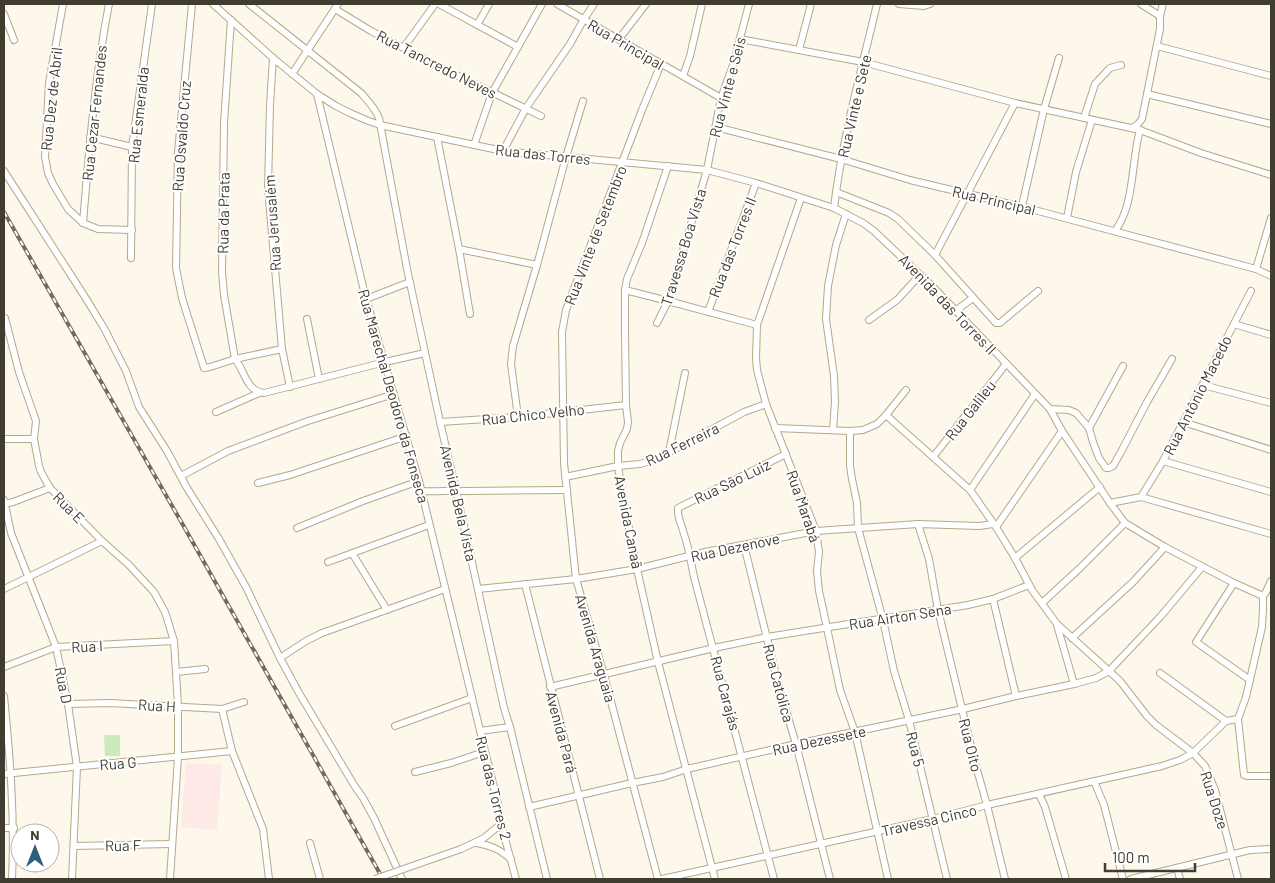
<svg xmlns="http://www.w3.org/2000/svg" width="1275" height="883" viewBox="0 0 1275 883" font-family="Barlow,sans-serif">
  <rect width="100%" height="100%" fill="#fdf8eb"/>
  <polygon fill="#fee9e6" points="186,763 222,765 217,830 181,827"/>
  <polygon fill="#cdeabc" points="104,735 120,735 120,756 105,756"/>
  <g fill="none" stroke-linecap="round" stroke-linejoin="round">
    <defs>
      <g id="minor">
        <polyline points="63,4 49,83 45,157 48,173 53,184 68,209 83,223 98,229 132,230"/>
        <polyline points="192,4 178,152 176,268 182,298 204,368 210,367 235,359 282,349"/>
        <polyline points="213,4 273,58 317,94 336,106 350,113 366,120 380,125 503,151 707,170 756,183 834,208 863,223 874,231 934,288 1050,409 1062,431 1110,503 1125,523 1165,547 1234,583"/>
        <path d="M 249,4 L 361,93 C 368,101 375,108 379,118 L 407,269 L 440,422 L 456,490 L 504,708 L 510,727 L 547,879"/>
        <polyline points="439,4 518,47"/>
        <polyline points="557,4 721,98"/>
        <polyline points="899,4 924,6 930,4"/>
        <polyline points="1141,4 1160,16"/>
        <polyline points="335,9 371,31 442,68 541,116"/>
        <polyline points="4,14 14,40"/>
        <path d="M 231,20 L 224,123 L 222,272 L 224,295 L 235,359 C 245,371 246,391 264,393 L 385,362 L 425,353"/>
        <polyline points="477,25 489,4"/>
        <polyline points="619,39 646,4"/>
        <polyline points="740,39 863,62 1015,103 1140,130 1201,153 1271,175"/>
        <polyline points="1157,46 1271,76"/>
        <polyline points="404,47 435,4"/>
        <polyline points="799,50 811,4"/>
        <polyline points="273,58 270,105 268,188 282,349 290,387"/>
        <polyline points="292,74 338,4"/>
        <polyline points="683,76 690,56 702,4"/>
        <polyline points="317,94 366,299 419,481 498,804 501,824 516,879"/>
        <polyline points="1147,94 1271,124"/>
        <polyline points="1084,118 1095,84 1110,68 1121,65"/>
        <polyline points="716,127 841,159 910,180 1027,208 1256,269 1271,276"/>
        <polyline points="1132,128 1138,124 1142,119 1160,29 1160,16 1163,4"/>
        <polyline points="90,137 132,147"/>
        <polyline points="437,137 459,249 470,314"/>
        <polyline points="474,145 492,93 542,4"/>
        <polyline points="503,151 526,108 570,44 584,19 594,4"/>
        <polyline points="668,166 642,243 627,279 625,290 625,332 626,405 628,422 627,429 620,443 618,451 618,466 622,492 637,569 658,662 715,879"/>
        <polyline points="4,171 85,297 104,328 126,371 139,407 167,451 187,488 219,539 246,587 280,658 299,693 354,785 363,798 374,818 402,879"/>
        <polyline points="836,192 889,213 898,219 935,255 996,323 1000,323 1038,291"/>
        <polyline points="801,198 757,325 756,358 757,370 766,404 816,531 819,552 817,571 819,591 827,628 840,690 855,732 888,879"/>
        <polyline points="1022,206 1044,109 1059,58"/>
        <path d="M 834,208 C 842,139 861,72 877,4"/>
        <polyline points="1067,218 1076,172 1092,120"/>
        <path d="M 83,223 C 89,150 95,76 109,4"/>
        <path d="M 1115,231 C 1135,205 1131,161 1140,130"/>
        <polyline points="459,249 537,265"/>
        <polyline points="935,255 1015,103"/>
        <polyline points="131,258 132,147 152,4"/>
        <polyline points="1256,269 1271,218"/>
        <polyline points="625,290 668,301 757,325"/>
        <polyline points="366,299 410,282"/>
        <polyline points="955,311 973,298"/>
        <polyline points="708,312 756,183"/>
        <polyline points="5,318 19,372 36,421 34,439 39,466 41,472 50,488 102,541 129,565 154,592 165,612 174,641 178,706 178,757 170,879"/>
        <polyline points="307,319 319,379"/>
        <polyline points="869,320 897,300 920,275"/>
        <polyline points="657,323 668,301 707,170 721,98 733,65 749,4"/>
        <polyline points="1234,324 1271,335"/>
        <polyline points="1203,385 1271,403"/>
        <polyline points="1050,409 1069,410 1076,413 1089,428 1093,442 1099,458 1106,468 1109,468 1113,466 1121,452 1147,402 1172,359"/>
        <polyline points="216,412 259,393"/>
        <polyline points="886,415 970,490 996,527 1015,558 1032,590 1057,624 1120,681 1147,716 1156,725 1193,753 1205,766 1215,790 1238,879"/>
        <polyline points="518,417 511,364 513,346 537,265 566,157 583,101"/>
        <polyline points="440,422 518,417 626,405"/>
        <polyline points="1183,422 1271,450"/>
        <polyline points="775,428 850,431 863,430 877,424 886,415 906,390"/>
        <polyline points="1089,428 1123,366"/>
        <polyline points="833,430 835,402 834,376 826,319 828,286 836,245 846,214"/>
        <polyline points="850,431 850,466 852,479 857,503 858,528 883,620 894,671 909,720 947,879"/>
        <polyline points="4,439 34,439"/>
        <polyline points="669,452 685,373"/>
        <polyline points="933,457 1006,364"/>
        <polyline points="1163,461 1271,492"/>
        <polyline points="181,476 228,451 308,421 394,394"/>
        <polyline points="565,477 618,466 640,464 657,459 744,412 766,404"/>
        <polyline points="258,483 290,475 407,436"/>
        <polyline points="970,490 1035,394"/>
        <path d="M 422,491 C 437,492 451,490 466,491 L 567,490"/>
        <polyline points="1141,497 1163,461 1251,291"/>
        <polyline points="4,500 11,533 56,647 68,704 77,767 72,879"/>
        <polyline points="1110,503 1141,497 1271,534"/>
        <polyline points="4,504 13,502 50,488"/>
        <polyline points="918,524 929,559 938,610 975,763 987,805 1005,879"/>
        <polyline points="996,527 1062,431"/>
        <polyline points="297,528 363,501 419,481"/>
        <polyline points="744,545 779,687 796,744 830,879"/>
        <polyline points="352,553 387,610"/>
        <polyline points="1015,558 1100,487"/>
        <polyline points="328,562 429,525"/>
        <polyline points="1271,581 1266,592 1263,596 1263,608 1262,627 1246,697 1238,719 1244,775 1247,776 1271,776"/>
        <polyline points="525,584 600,879"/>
        <polyline points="4,589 102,541"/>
        <polyline points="478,589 576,579 637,569 705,552 816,531 918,524 979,526 993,524"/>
        <polyline points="993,599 1016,696"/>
        <polyline points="1042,603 1080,568 1125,523"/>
        <polyline points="1057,625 1074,684"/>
        <polyline points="1072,638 1133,582 1165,547"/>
        <polyline points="280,658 306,641 322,633 445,589"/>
        <polyline points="4,667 56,647 174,641"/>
        <polyline points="176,672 205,669"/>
        <polyline points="1160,673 1226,721"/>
        <polyline points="1250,680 1196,642 1234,583 1263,596"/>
        <polyline points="550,687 714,648 767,637 968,605 993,599 1029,585"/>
        <path d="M 4,696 C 10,758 15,817 12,879"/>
        <polyline points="68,704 110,703 222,709 244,702"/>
        <polyline points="222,709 232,751 263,829 269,879"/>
        <polyline points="395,726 472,698"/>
        <polyline points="480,731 510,727"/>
        <polyline points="415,772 451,763 484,752"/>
        <polyline points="4,774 232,751"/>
        <polyline points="1094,781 1104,805 1123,879"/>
        <polyline points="1039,794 1045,807 1066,879"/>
        <polyline points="529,807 632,783 663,777 687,769 796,744 963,709 1016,696 1074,684 1096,678 1109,671 1161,616 1202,567"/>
        <polyline points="4,828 14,828"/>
        <polyline points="310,843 320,879"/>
        <path d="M 476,843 C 491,845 500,850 511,859"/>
        <polyline points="74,846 171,844"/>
        <polyline points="461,849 484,838 501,824"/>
        <polyline points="1177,868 1180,879"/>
        <polyline points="658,879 604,675 576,579 564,463 562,332 566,310 642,110 661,64"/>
        <polyline points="662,879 933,819 987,805 1162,766 1180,760 1193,753 1226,721 1238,719"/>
        <path d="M 774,879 L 694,577 C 691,563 689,548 684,534 C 682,525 677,518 678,508 L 786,454"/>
        <polyline points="1131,879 1250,850 1271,849"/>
      </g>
    </defs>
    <use href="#minor" stroke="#b5a88b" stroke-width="8"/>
    <use href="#minor" stroke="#fff" stroke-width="6"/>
    <defs>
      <polyline id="rail" points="4,212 183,525 383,879"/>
    </defs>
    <use href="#rail" stroke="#706b5e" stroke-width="4"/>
    <use href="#rail" stroke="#fff" stroke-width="2" stroke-dasharray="5.5" stroke-linecap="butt"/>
    <defs>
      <polyline id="minor-bridge" points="375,879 461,849"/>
    </defs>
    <use href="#minor-bridge" stroke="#b5a88b" stroke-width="8" stroke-linecap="butt"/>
    <use href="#minor-bridge" stroke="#fff" stroke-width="6"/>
  </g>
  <g text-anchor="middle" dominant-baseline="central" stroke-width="4" stroke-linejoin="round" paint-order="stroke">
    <g font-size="15" fill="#413c30" stroke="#fff">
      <text transform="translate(626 44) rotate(30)">Rua Principal</text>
      <text transform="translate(437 64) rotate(27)">Rua Tancredo Neves</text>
      <text transform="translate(727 87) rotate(-75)">Rua Vinte e Seis</text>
      <text transform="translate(51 99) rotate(-84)">Rua Dez de Abril</text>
      <text transform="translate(854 106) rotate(-77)">Rua Vinte e Sete</text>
      <text transform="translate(94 113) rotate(-84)">Rua Cezar Fernandes</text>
      <text transform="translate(138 115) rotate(-84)">Rua Esmeralda</text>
      <text transform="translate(181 136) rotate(-86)">Rua Osvaldo Cruz</text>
      <text transform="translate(543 154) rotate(6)">Rua das Torres</text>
      <text transform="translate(994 200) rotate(13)">Rua Principal</text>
      <text transform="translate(223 213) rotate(-89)">Rua da Prata</text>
      <text transform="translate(272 223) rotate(-94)">Rua Jerusalém</text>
      <text transform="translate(595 235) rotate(-69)">Rua Vinte de Setembro</text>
      <text transform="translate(683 247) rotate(-73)">Travessa Boa Vista</text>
      <text transform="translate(732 247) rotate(-69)">Rua das Torres II</text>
      <text transform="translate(948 304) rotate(46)">Avenida das Torres II</text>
      <text transform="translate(1197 395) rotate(-63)">Rua Antônio Macedo</text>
      <text transform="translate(394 396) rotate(74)">Rua Marechal Deodoro da Fonseca</text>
      <text transform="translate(970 410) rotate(-52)">Rua Galileu</text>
      <text transform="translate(533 414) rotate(-6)">Rua Chico Velho</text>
      <text transform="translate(682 444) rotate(-26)">Rua Ferreira</text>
      <text transform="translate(732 481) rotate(-26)">Rua São Luiz</text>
      <text transform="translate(459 503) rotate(77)">Avenida Bela Vista</text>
      <text transform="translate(804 506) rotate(71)">Rua Marabá</text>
      <text transform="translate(69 507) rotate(45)">Rua E</text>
      <text transform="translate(629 522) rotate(79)">Avenida Canaã</text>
      <text transform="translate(735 547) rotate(-12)">Rua Dezenove</text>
      <text transform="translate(900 616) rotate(-9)">Rua Airton Sena</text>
      <text transform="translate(87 646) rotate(-3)">Rua I</text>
      <text transform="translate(596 648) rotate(74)">Avenida Araguaia</text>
      <text transform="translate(779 683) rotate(75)">Rua Católica</text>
      <text transform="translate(64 685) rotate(79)">Rua D</text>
      <text transform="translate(726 693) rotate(75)">Rua Carajás</text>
      <text transform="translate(157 705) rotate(3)">Rua H</text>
      <text transform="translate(562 732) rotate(75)">Avenida Pará</text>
      <text transform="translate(819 740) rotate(-12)">Rua Dezessete</text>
      <text transform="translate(971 745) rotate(76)">Rua Oito</text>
      <text transform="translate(916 749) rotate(76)">Rua 5</text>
      <text transform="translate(118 763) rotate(-5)">Rua G</text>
      <text transform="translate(494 788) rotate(76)">Rua das Torres 2</text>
      <text transform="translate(1215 800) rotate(72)">Rua Doze</text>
      <text transform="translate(929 820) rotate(-13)">Travessa Cinco</text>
      <text transform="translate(123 845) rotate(-1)">Rua F</text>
    </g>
  </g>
  <rect width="1275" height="883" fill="none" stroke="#413c30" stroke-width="10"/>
  <g transform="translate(35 848)"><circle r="24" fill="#ffffff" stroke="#b3b1ac"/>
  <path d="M0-4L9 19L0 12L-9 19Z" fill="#2f5d7c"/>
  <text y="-8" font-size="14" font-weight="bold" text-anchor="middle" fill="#413c30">N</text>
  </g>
  <path d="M1105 863v8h90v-8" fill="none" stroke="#413c30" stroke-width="2.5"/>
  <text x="1112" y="863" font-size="15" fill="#413c30" stroke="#ffffff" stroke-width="4" paint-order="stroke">100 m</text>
</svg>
